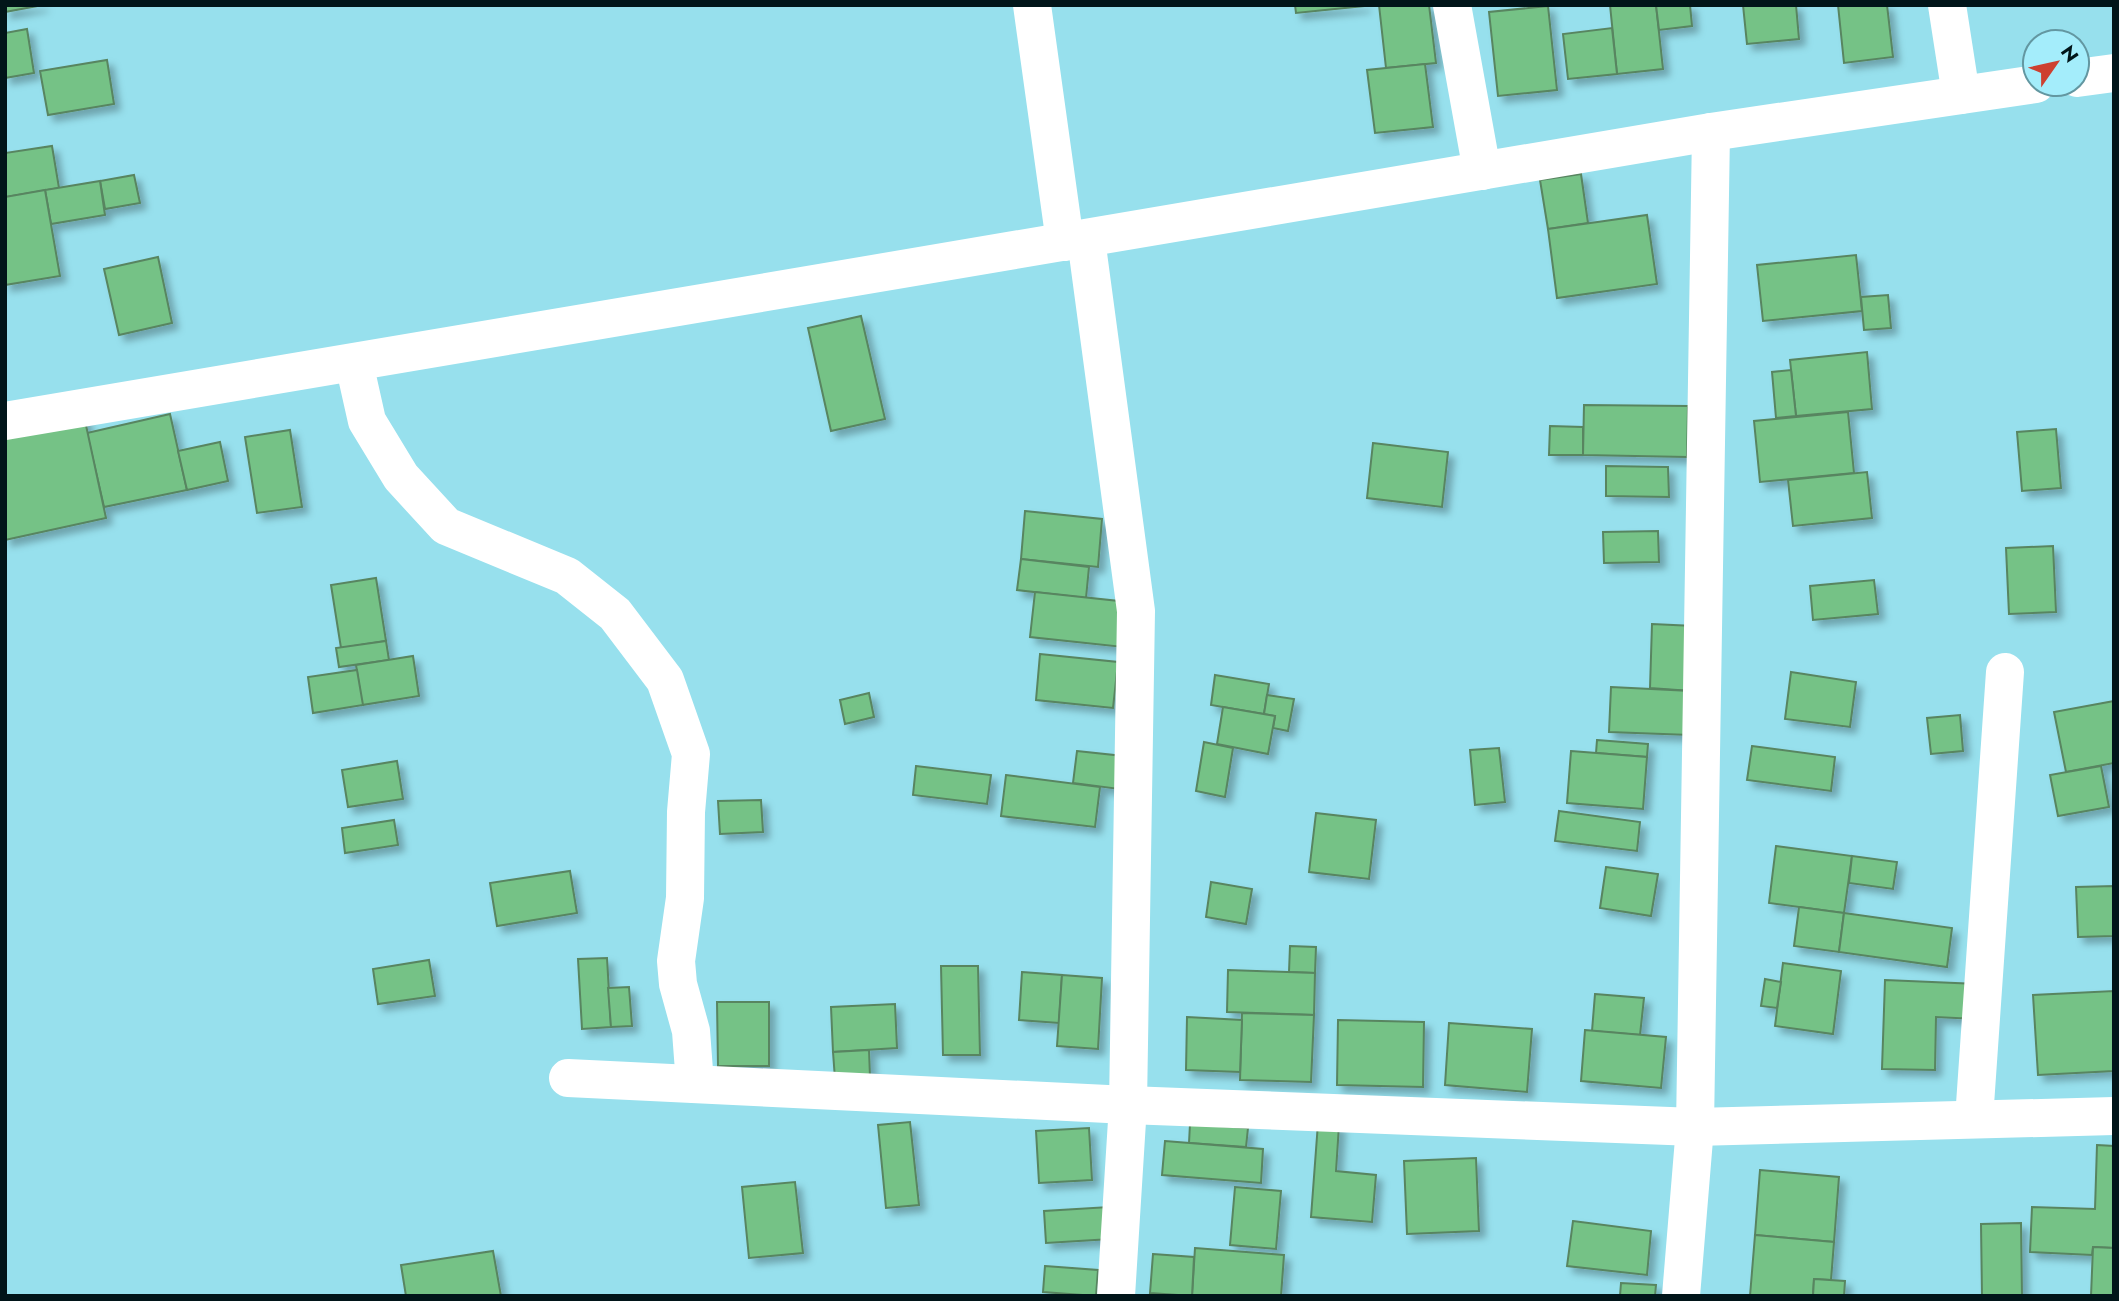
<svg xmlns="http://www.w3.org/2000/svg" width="2119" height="1301" viewBox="0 0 2119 1301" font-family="Jost,sans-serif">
  <defs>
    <filter id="shadow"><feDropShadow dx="6" dy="6" stdDeviation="3.5" flood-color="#0004"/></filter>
  </defs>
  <rect width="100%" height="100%" fill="#97e0ed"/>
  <g fill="#75c286" stroke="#588561" stroke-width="2" filter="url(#shadow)">
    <polygon points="5,5 43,5 5,12"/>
    <polygon points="1295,5 1364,5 1364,6 1296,13"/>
    <polygon points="1379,5 1429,5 1436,63 1386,68"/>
    <polygon points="1610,5 1656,5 1663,69 1617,74"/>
    <polygon points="1656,5 1690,5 1692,26 1659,30"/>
    <polygon points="1743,5 1796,5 1799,39 1747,44"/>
    <polygon points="1838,5 1887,5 1893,57 1844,63"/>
    <polygon points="1548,6 1557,90 1498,96 1489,12"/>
    <polygon points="1612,28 1617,74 1568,79 1563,34"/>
    <polygon points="27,29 34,73 5,78 5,33"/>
    <polygon points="107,60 114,104 48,115 40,71"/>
    <polygon points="1425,64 1433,127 1375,133 1367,70"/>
    <polygon points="52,146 59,188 6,197 5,153"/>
    <polygon points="1581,174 1588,223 1548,229 1540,180"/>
    <polygon points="134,175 140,203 105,209 100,181"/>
    <polygon points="100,181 105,215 51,224 45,190"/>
    <polygon points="45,190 60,276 5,285 5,197"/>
    <polygon points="1647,215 1657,284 1557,298 1548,229"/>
    <polygon points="1856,255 1862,311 1763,321 1757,265"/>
    <polygon points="158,257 172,323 119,335 104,269"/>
    <polygon points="1888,295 1891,328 1864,330 1861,297"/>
    <polygon points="861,316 885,419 831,431 808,328"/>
    <polygon points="1867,352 1872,409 1796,416 1790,360"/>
    <polygon points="1791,370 1796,416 1776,418 1772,372"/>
    <polygon points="1584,405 1688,406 1687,457 1583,455"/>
    <polygon points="1848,412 1854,473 1760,482 1754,421"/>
    <polygon points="170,414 187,490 104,507 87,433"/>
    <polygon points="84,416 106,518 5,540 5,433"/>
    <polygon points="1550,426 1583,427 1583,455 1549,455"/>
    <polygon points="2056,429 2061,488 2022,491 2017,432"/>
    <polygon points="290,430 302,507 257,513 245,437"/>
    <polygon points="220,442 228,481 187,490 178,451"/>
    <polygon points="1373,443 1448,452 1442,507 1367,498"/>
    <polygon points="1606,466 1668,467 1669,497 1606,496"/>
    <polygon points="1867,472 1872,518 1793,526 1788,480"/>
    <polygon points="1025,511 1102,519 1098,567 1021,559"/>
    <polygon points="1658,531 1659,562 1604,563 1603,532"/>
    <polygon points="2053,546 2056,612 2009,614 2006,548"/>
    <polygon points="1021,559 1089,567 1086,598 1017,590"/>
    <polygon points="376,578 386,641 341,648 331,585"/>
    <polygon points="1874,580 1878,614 1813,620 1810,586"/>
    <polygon points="1035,592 1128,602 1123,647 1030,637"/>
    <polygon points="1652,624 1694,626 1691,691 1650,688"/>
    <polygon points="386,641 389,660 339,667 336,648"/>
    <polygon points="1040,654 1118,662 1113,708 1036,700"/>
    <polygon points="413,656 419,696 362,705 356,665"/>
    <polygon points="357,670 363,705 313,713 308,677"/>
    <polygon points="1791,672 1856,682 1850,727 1785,719"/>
    <polygon points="1215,675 1269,684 1264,714 1211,705"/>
    <polygon points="1611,687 1691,691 1690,735 1609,732"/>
    <polygon points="869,693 874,717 845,724 840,700"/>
    <polygon points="1267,695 1294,699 1288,731 1273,728 1275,716 1264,714"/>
    <polygon points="2114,701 2114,763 2066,772 2054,712"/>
    <polygon points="1223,707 1275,716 1268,754 1217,744"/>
    <polygon points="1960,715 1963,751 1931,754 1927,718"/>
    <polygon points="1597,740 1648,744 1647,757 1596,753"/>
    <polygon points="1204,742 1233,748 1225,797 1196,791"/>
    <polygon points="1752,746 1835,757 1831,791 1747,780"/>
    <polygon points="1499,748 1505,802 1475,805 1470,750"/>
    <polygon points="1077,751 1123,756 1119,789 1073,783"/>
    <polygon points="1571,751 1647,757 1643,809 1567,803"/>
    <polygon points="397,761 403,799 348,807 342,770"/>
    <polygon points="916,766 991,775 987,804 913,795"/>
    <polygon points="2101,766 2109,807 2058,816 2050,775"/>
    <polygon points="1006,775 1100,787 1095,827 1001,816"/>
    <polygon points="761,800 763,832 720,834 718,801"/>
    <polygon points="1559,811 1640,822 1637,851 1555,841"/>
    <polygon points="1316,813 1376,820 1369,879 1309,872"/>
    <polygon points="394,820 398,845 345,853 342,828"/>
    <polygon points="1776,846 1852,856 1844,913 1769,903"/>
    <polygon points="1852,856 1897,862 1893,889 1849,883"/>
    <polygon points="1606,867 1658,874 1651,916 1600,908"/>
    <polygon points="570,871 577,913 497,926 490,883"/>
    <polygon points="1211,882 1252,889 1246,924 1206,917"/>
    <polygon points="2114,886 2114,936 2078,937 2076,887"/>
    <polygon points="1799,907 1844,913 1839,952 1794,946"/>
    <polygon points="1844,913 1952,928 1947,967 1839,952"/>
    <polygon points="1290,946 1316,947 1315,973 1289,972"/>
    <polygon points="607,958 611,1027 582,1029 578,959"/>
    <polygon points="429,960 435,996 378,1004 373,969"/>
    <polygon points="1783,963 1841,971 1833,1034 1775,1026"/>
    <polygon points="941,966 978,966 980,1055 943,1055"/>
    <polygon points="1228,970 1315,973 1314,1015 1227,1012"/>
    <polygon points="1022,972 1062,975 1059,1023 1019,1020"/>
    <polygon points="1062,975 1102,978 1098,1049 1057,1046"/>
    <polygon points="1765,979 1781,982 1777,1008 1761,1006"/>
    <polygon points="1885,980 1978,984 1976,1019 1936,1017 1935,1070 1882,1069"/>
    <polygon points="629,987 632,1026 611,1027 608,988"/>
    <polygon points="2114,991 2114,1071 2038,1075 2033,995"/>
    <polygon points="1595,994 1644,998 1640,1035 1592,1031"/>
    <polygon points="717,1002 769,1002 769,1066 718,1066"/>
    <polygon points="895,1004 897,1048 833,1052 831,1007"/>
    <polygon points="1242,1013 1314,1015 1311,1082 1240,1080"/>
    <polygon points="1187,1017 1242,1020 1240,1072 1186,1070"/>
    <polygon points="1338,1020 1424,1022 1423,1087 1337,1085"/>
    <polygon points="1449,1023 1532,1029 1527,1092 1445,1085"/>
    <polygon points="1585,1030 1666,1037 1661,1088 1581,1081"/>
    <polygon points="869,1050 870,1077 835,1079 833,1052"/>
    <polygon points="910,1122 919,1205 886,1208 878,1125"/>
    <polygon points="1318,1123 1339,1125 1336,1171 1376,1175 1372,1222 1311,1217"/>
    <polygon points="1190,1124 1248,1128 1246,1147 1189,1143"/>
    <polygon points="1089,1128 1092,1180 1039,1183 1036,1131"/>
    <polygon points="1165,1141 1263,1149 1261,1183 1162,1175"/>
    <polygon points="2097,1145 2114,1146 2114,1248 2093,1247 2092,1255 2030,1252 2032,1207 2095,1209"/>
    <polygon points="1476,1158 1479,1231 1407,1234 1404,1161"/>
    <polygon points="1760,1170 1839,1177 1834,1242 1755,1235"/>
    <polygon points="795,1182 803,1253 749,1258 742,1187"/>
    <polygon points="1235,1187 1281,1191 1276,1249 1230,1245"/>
    <polygon points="1109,1207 1111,1239 1046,1243 1044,1211"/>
    <polygon points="1573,1221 1651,1231 1647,1275 1567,1266"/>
    <polygon points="2021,1223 2022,1296 1982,1296 1981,1224"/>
    <polygon points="1755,1235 1834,1242 1831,1280 1814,1279 1813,1296 1750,1296"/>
    <polygon points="2093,1247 2114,1248 2114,1296 2091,1296"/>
    <polygon points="1195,1248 1284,1255 1281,1296 1192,1296"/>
    <polygon points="493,1251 501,1296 406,1296 401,1265"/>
    <polygon points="1153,1254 1194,1257 1192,1296 1150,1293"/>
    <polygon points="1045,1266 1098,1270 1096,1296 1043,1292"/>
    <polygon points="1814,1279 1845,1281 1844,1296 1813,1296"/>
    <polygon points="1621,1283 1656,1285 1655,1296 1620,1296"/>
  </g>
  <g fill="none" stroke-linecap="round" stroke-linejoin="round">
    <g stroke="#fff" stroke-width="38">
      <polyline points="1032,5 1065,242"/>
      <polyline points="1452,5 1482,171"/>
      <polyline points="1947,5 1961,95"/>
      <polyline points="2077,78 2114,73"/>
      <polyline points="1086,239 1136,611 1128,1105 1116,1296"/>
      <polyline points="354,363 367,421 401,477 446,526 567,576 615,614 665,680 691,754 686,812 685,898 676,961 678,984 691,1031 695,1084"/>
      <polyline points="5,421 1711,132 2036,84"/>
      <polyline points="568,1078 1128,1105 1695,1127 2114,1116"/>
      <polyline points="1974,1119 2005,672"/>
      <polyline points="1681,1296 1695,1127 1711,132"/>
    </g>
  </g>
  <rect width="2119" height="1301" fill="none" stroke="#011519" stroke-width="14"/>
  <g transform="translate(2056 63) rotate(56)"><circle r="33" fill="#a4edfb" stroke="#6397a1" stroke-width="2"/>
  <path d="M0-5L12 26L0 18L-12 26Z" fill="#cd4030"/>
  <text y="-10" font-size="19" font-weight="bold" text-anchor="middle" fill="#011519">N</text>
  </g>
</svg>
